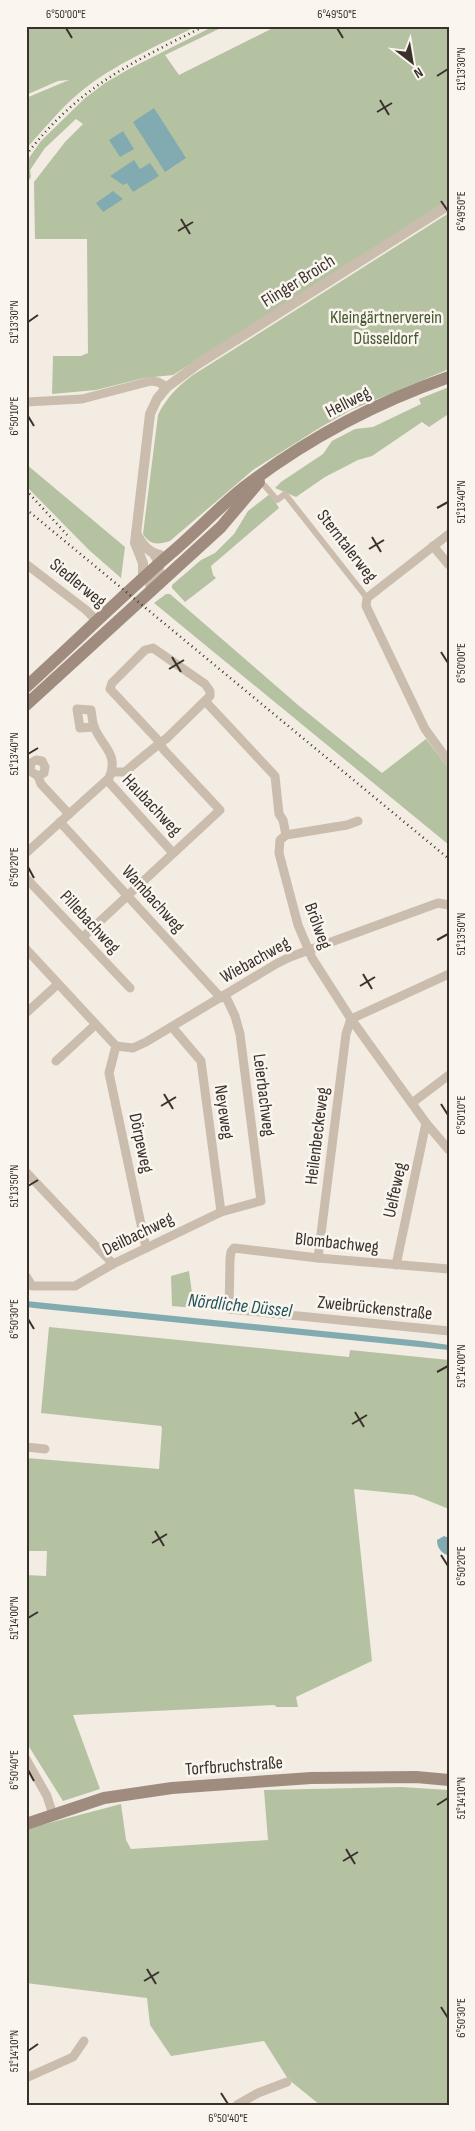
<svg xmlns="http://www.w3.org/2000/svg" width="475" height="2131" viewBox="0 0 475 2131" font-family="'Sofia Sans Condensed',sans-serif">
  <rect width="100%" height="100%" fill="#f3ece2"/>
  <g fill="#b5c2a2">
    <path d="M 26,26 L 197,26 C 157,46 114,64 79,93 C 60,109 43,130 26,149 L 26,98 L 69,80 L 58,81 L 26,95 Z"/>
    <polygon points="214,26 225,26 165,55 179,75 277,26 449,26 449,200 173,375 144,378 96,390 52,394 53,356 81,356 88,353 87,239 35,239 34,182 65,142 83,124 76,119 45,148 30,170 31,177 26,184 26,162 41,141 84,99 105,83 129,69"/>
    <path d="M 449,213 L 449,369 L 351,410 L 321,427 L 253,470 L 170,541 C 157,545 150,545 143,534 L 158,415 C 166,398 178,386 193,375 Z"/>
    <polygon points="449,387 449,416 447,415 429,427 422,422 372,456 358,460 325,477 296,497 275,488 281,482 323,454 332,441 355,429 373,427 421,404 419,399"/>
    <polygon points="26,464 125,547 121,578 89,550 30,490 26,485"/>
    <polygon points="270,494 279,508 211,566 213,575 216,578 185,602 172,588 172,585 201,560 215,553 234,534 248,511"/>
    <polygon points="166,594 170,594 298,705 382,773 426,739 449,769 449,845 154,603"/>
    <polygon points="189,1271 194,1308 172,1306 171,1276"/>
    <polygon points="49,1327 349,1357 350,1350 449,1360 449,1509 414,1495 354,1489 372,1661 296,1697 298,1707 277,1707 274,1705 73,1715 100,1789 63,1801 26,1742 26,1575 46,1576 47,1551 28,1551 27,1458 159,1469 162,1428 161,1426 41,1413"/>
    <polygon points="401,1787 449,1790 449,2105 320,2105 288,2079 264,2041 171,2056 150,2025 147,1998 26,1983 26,1829 121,1804 126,1840 131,1849 268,1840 264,1790"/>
  </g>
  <g fill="#81abb0">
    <polygon points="154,108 186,158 165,172 133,122"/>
    <polygon points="123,131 134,149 120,157 109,140"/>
    <polygon points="134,160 140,169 150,163 159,176 133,192 127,183 123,185 110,176"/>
    <polygon points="113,191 123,199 103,212 96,203"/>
    <polygon points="26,1301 421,1341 449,1345 449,1350 43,1309 26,1307"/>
    <path d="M 444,1536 L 449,1538 L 449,1556 C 442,1553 437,1549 437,1540 Z"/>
  </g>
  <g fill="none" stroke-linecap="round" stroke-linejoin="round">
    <polyline stroke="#cbbdad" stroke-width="6" points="265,486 277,500 285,494 367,598"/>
    <g stroke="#cbbdad" stroke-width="9">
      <polyline points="26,402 82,399 151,381 158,382 167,387"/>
      <polyline points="449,534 367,598 366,606 425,729 449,762"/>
      <polyline points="433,546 449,565"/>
      <polyline points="26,564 86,610 97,621"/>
      <polyline points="206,702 275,776 279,814 283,820 286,835"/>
      <polyline points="38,776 44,773 45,767 42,761 36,760 31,763 30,771 38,776 41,784 69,814"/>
      <polyline points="107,780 173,853"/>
      <polyline points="60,822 221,998"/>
      <polyline points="286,835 280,840 279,853 298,925 312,958 351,1019 426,1123 449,1150"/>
      <polyline points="286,835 347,825 358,821"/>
      <path d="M 26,853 L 109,778 C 120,753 100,745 94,726 C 92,721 92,715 91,710 L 77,709 L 80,728 L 94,727"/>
      <polyline points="26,878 130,988"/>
      <path d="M 83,937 L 220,810 L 164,750 L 156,738 L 110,689 L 112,683 L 145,650 L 153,648 L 205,684 L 210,691 L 210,696 L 167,738 C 152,749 139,760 125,772 L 112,772"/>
      <polyline points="26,949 116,1046 133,1048 146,1042 276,964 290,957 438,903 449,905"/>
      <polyline points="26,1013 58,984"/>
      <polyline points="172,1027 201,1061 221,1212"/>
      <polyline points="116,1046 109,1073 146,1248"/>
      <polyline points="56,1061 95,1025"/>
      <polyline points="412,1103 449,1075"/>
      <polyline points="26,1172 113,1264"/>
      <polyline points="318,1258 346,1034 351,1019 449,974"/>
      <polyline points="396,1265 426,1123"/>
      <polyline points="449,1269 318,1258 234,1248 231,1252 230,1259 229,1309 449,1331"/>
      <polyline points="26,1276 32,1286 75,1286 113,1264 221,1212 261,1201 240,1034 235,1016 225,995"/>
      <polyline points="26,1447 45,1449"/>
      <polyline points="26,1759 47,1796 53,1815"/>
      <polyline points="26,2078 73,2057 84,2041"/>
      <polyline points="237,2105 258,2093 287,2082"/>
    </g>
    <g stroke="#cbbdad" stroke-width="10">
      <path d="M 136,533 C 141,543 148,553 160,555"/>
      <polyline points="143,576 143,563 135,543 150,414 157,399 167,387 198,364 449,205"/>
      <path d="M 150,585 C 161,575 162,566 154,554"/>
    </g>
    <g stroke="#9f8c7f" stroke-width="12">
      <path d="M 26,687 C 74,643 121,597 170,554 C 195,533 218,508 243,488 C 305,440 375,403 449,377"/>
      <polyline points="26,705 221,527 259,482"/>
      <polyline points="26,1824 104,1798 172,1788 311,1778 416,1777 449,1780"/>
    </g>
    <g stroke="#3a312c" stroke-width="2.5" stroke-dasharray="1 4" stroke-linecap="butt">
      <path d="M 26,155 C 79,87 130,63 205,26"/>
      <polyline points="26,490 70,538"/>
      <polyline points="26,509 449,859"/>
    </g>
  </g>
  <path fill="none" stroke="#3a312c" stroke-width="2" d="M 66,28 L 72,38M 337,28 L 343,38M 437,76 L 448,69M 380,100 L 389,115M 377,112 L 392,103M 441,201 L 448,211M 181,219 L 190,234M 178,231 L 193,222M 28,322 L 38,315M 28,416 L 34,426M 437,508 L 448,502M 372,537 L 381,552M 369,549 L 384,540M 441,652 L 448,663M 172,657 L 181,672M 169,669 L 184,660M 28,754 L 38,748M 28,867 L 34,878M 437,940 L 448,934M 363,974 L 372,989M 360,986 L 375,977M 164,1094 L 173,1109M 441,1104 L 448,1115M 161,1106 L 176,1097M 28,1186 L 38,1180M 28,1319 L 34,1329M 437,1372 L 448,1366M 355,1412 L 364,1427M 352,1424 L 367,1415M 155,1531 L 164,1546M 152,1543 L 167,1534M 441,1555 L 448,1566M 28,1618 L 38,1612M 28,1770 L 34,1781M 437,1805 L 448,1798M 346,1849 L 355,1864M 343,1861 L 358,1852M 147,1969 L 156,1984M 144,1981 L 159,1972M 441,2007 L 448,2018M 28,2051 L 38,2044M 221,2093 L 228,2104"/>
  <g text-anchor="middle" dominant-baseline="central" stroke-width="5" stroke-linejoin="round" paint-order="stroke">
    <g font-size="18" fill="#3a312c" stroke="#faf6ef">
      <text transform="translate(298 281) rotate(-32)">Flinger Broich</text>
      <text transform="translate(348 402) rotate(-27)">Hellweg</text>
      <text transform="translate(347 546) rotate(52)">Sterntalerweg</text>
      <text transform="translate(78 583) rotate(39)">Siedlerweg</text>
      <text transform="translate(152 805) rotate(47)">Haubachweg</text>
      <text transform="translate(153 899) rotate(48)">Wambachweg</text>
      <text transform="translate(90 922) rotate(47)">Pillebachweg</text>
      <text transform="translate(318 926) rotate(70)">Brölweg</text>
      <text transform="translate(255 960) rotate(-29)">Wiebachweg</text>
      <text transform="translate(264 1095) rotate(83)">Leierbachweg</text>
      <text transform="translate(224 1112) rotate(82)">Neyeweg</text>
      <text transform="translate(317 1136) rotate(-83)">Heilenbeckeweg</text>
      <text transform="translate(141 1143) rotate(78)">Dörpeweg</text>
      <text transform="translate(395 1190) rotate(-78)">Uelfeweg</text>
      <text transform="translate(138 1234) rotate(-26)">Deilbachweg</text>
      <text transform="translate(337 1243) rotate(6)">Blombachweg</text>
      <text transform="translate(375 1308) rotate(6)">Zweibrückenstraße</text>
      <text transform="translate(234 1766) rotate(-4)">Torfbruchstraße</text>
    </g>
    <g font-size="18" fill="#475830" stroke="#faf6ef">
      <text x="386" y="317">Kleingärtnerverein<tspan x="386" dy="21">Düsseldorf</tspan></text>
    </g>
    <g font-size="19" font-style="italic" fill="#22545b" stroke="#faf6ef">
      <text transform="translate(240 1306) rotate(6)">Nördliche Düssel</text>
    </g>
  </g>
  <rect width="475" height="2131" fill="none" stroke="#faf6ef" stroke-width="55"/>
  <g transform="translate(412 62) rotate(149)" stroke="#faf6ef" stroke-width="4" paint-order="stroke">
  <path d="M0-4L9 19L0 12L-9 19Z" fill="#3a312c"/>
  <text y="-8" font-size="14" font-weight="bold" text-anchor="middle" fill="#3a312c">N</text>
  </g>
  <rect x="28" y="28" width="420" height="2076" fill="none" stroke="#3a312c" stroke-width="2"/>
  <g font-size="12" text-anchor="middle" fill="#3a312c">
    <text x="66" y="18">6°50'00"E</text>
    <text x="337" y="18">6°49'50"E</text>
    <text transform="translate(461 69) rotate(-90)" y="4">51°13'30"N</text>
    <text transform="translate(461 211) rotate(-90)" y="4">6°49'50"E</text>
    <text transform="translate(14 322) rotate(-90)" y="4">51°13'30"N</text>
    <text transform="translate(14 416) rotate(-90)" y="4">6°50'10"E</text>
    <text transform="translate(461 502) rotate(-90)" y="4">51°13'40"N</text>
    <text transform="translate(461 663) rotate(-90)" y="4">6°50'00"E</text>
    <text transform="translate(14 754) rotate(-90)" y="4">51°13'40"N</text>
    <text transform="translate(14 867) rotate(-90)" y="4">6°50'20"E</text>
    <text transform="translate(461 934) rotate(-90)" y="4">51°13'50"N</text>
    <text transform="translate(461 1115) rotate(-90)" y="4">6°50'10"E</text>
    <text transform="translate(14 1186) rotate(-90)" y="4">51°13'50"N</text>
    <text transform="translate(14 1319) rotate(-90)" y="4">6°50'30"E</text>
    <text transform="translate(461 1366) rotate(-90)" y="4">51°14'00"N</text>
    <text transform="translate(461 1566) rotate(-90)" y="4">6°50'20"E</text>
    <text transform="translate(14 1618) rotate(-90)" y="4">51°14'00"N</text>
    <text transform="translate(14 1770) rotate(-90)" y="4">6°50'40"E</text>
    <text transform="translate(461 1798) rotate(-90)" y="4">51°14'10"N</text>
    <text transform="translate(461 2018) rotate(-90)" y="4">6°50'30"E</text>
    <text transform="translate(14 2051) rotate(-90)" y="4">51°14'10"N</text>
    <text x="228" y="2122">6°50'40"E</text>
  </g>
</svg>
